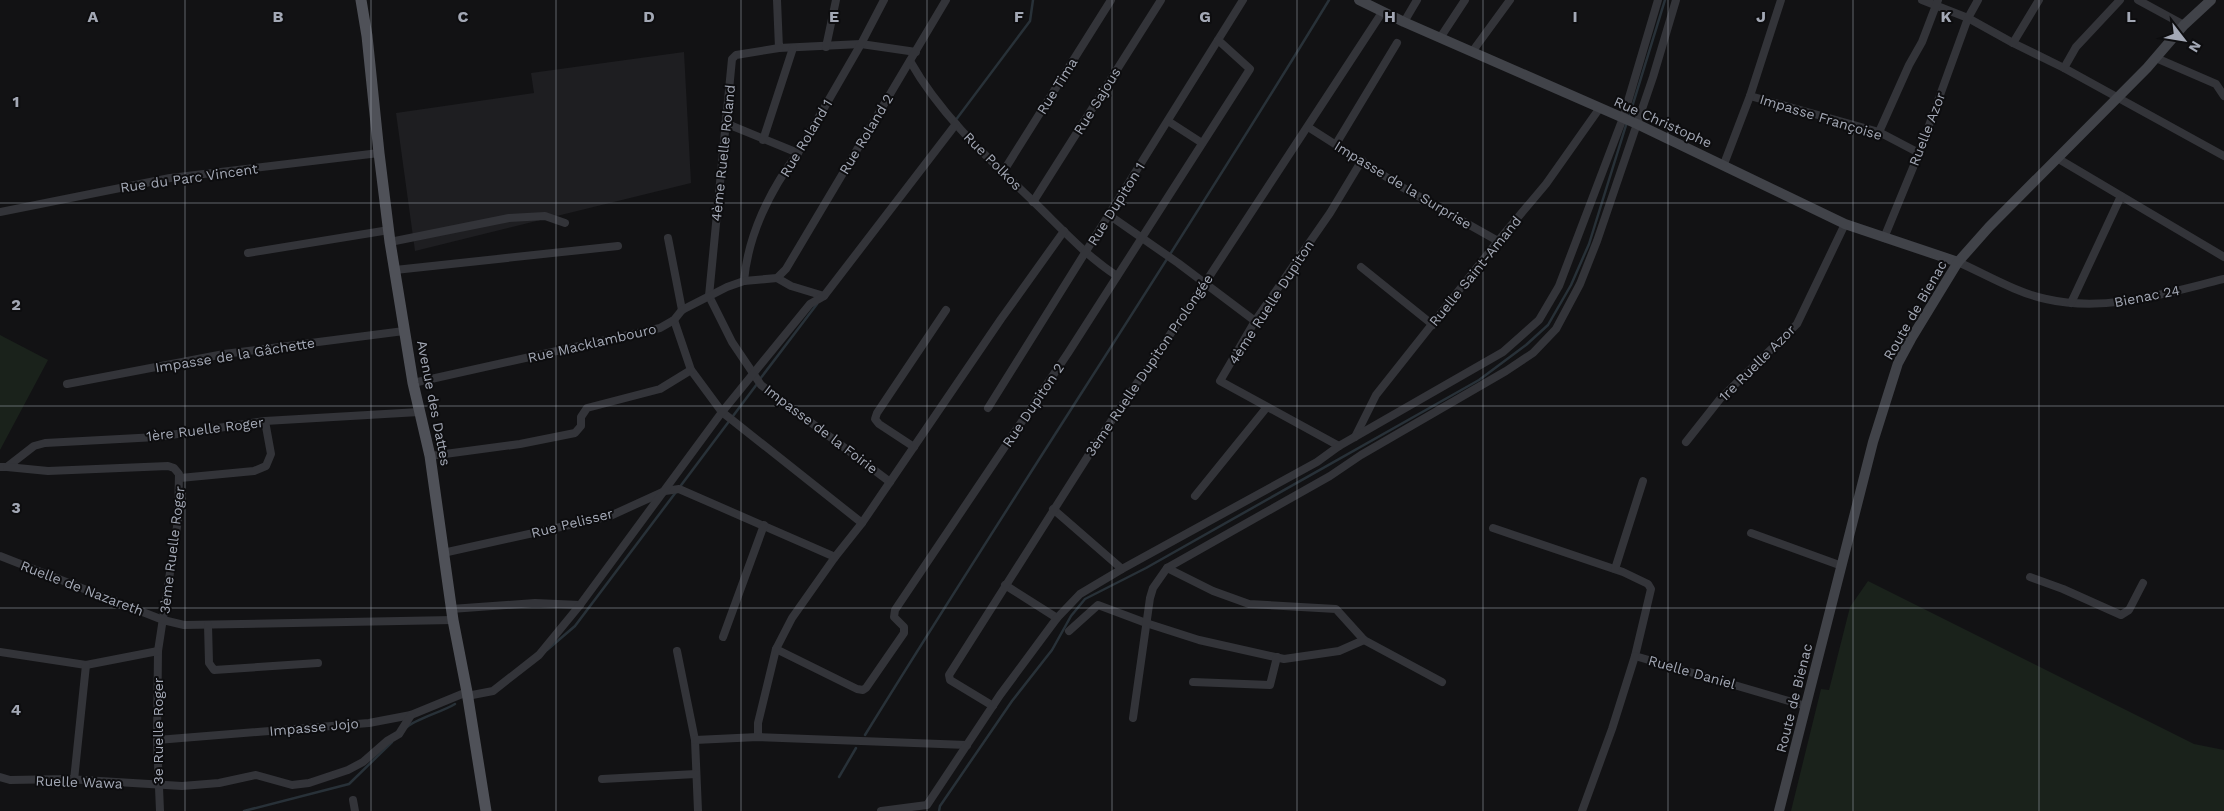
<svg xmlns="http://www.w3.org/2000/svg" width="2224" height="811" viewBox="0 0 2224 811" font-family="'Work Sans',sans-serif">
  <rect width="100%" height="100%" fill="#121214"/>
  <polygon fill="#1e1e21" points="684,52 691,183 415,251 396,113 534,93 531,73"/>
  <g fill="#1a221b">
    <polygon points="0,335 48,360 0,450"/>
    <polygon points="1868,581 2194,744 2224,750 2224,811 1791,811 1821,689 1829,690 1850,607"/>
  </g>
  <g fill="none" stroke-linecap="round" stroke-linejoin="round">
    <g stroke="#283138" stroke-width="2.5">
      <polyline points="1629,117 1665,0"/>
      <polyline points="955,121 1030,21 1033,0"/>
      <polyline points="760,379 817,304"/>
      <polyline points="679,488 757,384"/>
      <polyline points="547,650 575,626 676,492"/>
      <path d="M 407,727 C 416,719 442,712 455,704"/>
      <path d="M 865,735 C 1017,489 1178,248 1329,0"/>
      <polyline points="839,777 856,748"/>
      <polyline points="244,811 349,784 392,742"/>
      <polyline points="939,811 940,806 1012,701 1052,650 1071,616 1085,599 1146,568 1479,380 1526,345 1548,325 1571,285 1589,244 1627,122"/>
    </g>
    <g stroke="#333439" stroke-width="8">
      <polyline points="777,0 779,48 861,44 916,52"/>
      <polyline points="1922,0 1968,18 2013,43 2064,68 2224,156"/>
      <polyline points="2138,0 2184,25"/>
      <polyline points="1404,22 1417,0"/>
      <polyline points="1440,38 1465,0"/>
      <polyline points="2013,43 2039,0"/>
      <polyline points="826,47 836,0"/>
      <polyline points="779,48 736,55 732,59 709,296 732,342 761,385 890,482"/>
      <polyline points="1472,52 1510,0"/>
      <polyline points="2156,58 2216,84 2224,96"/>
      <path d="M 910,61 C 941,116 989,159 1034,202 C 1062,229 1085,255 1117,276"/>
      <polyline points="2064,68 2076,47 2120,0"/>
      <polyline points="1750,96 1879,132 1919,153"/>
      <polyline points="1168,121 1202,143"/>
      <polyline points="725,123 798,153"/>
      <polyline points="1308,127 1402,187 1498,241"/>
      <polyline points="1879,132 1909,65 1922,42 1938,0"/>
      <polyline points="763,140 793,48"/>
      <polyline points="1336,144 1397,43"/>
      <polyline points="2057,158 2224,257"/>
      <polyline points="1724,164 1750,96 1781,0"/>
      <polyline points="1003,172 1111,0"/>
      <polyline points="1033,202 1161,0"/>
      <polyline points="0,212 170,178 379,153"/>
      <polyline points="1109,215 1178,263 1255,321"/>
      <polyline points="668,238 682,310"/>
      <polyline points="1884,238 1919,153 1968,18 1978,0"/>
      <polyline points="390,242 509,218 545,216 565,223"/>
      <polyline points="248,253 389,230"/>
      <path d="M 1958,262 C 1985,274 2017,293 2046,299 C 2106,313 2166,293 2224,279"/>
      <polyline points="1361,267 1433,325"/>
      <polyline points="395,270 618,246"/>
      <polyline points="777,278 791,286 824,296"/>
      <path d="M 744,281 C 748,235 770,190 798,153 L 861,44 L 884,0"/>
      <polyline points="2071,303 2121,196"/>
      <polyline points="674,320 691,370 722,412 862,523"/>
      <polyline points="413,383 660,328 674,320 682,310 727,287 744,281 777,278 786,269 946,0"/>
      <polyline points="67,384 224,354 404,331"/>
      <polyline points="988,408 1243,0"/>
      <polyline points="1355,437 1376,395 1498,241 1546,184 1599,109"/>
      <polyline points="1686,442 1720,399 1797,324 1845,224"/>
      <polyline points="1339,446 1220,381 1255,321 1330,213 1362,160"/>
      <polyline points="914,447 879,424 875,419 877,413 946,310"/>
      <polyline points="430,456 520,444 575,433 581,426 581,417 587,408 660,389 691,370"/>
      <polyline points="0,467 7,467 34,446 45,443 157,437 265,421 419,412"/>
      <polyline points="7,467 48,471 168,466 174,468 179,474 178,520 158,651 157,740 160,811"/>
      <polyline points="180,478 254,471 266,466 271,454 265,421"/>
      <polyline points="1195,496 1267,407"/>
      <polyline points="1053,509 1122,569"/>
      <polyline points="1493,528 1623,572 1648,584 1651,589 1635,656 1806,706"/>
      <polyline points="1751,533 1842,566"/>
      <polyline points="443,553 610,516 665,491 679,489 835,557"/>
      <polyline points="0,556 163,620 184,625 453,620"/>
      <polyline points="1167,568 1213,591 1249,604 1336,609 1364,640 1442,682"/>
      <polyline points="1615,569 1643,481"/>
      <polyline points="2030,577 2063,589 2121,615 2129,610 2143,583"/>
      <polyline points="1005,585 1057,618"/>
      <polyline points="451,609 535,603 580,605"/>
      <polyline points="208,625 209,663 214,670 318,663"/>
      <polyline points="1069,631 1098,605 1146,623 1199,640 1284,659 1339,651 1364,640"/>
      <polyline points="723,637 764,525"/>
      <polyline points="776,649 857,689 863,690 866,688 904,633 904,627 894,617 895,610 1068,353 1250,69 1218,40"/>
      <polyline points="677,651 695,740 698,811"/>
      <polyline points="0,652 86,665 158,651"/>
      <polyline points="1193,682 1270,685 1277,657"/>
      <polyline points="467,696 493,691 539,655 580,605 722,412 810,304 824,296 956,124"/>
      <polyline points="993,706 950,680 949,675 1095,445 1205,283 1383,11"/>
      <polyline points="1133,718 1150,598 1153,588 1167,568 1330,476 1361,455 1506,371 1533,353 1556,329 1580,284 1597,241 1653,77 1676,0"/>
      <polyline points="758,737 758,723 776,649 792,618 835,557 862,523 1001,319 1064,231"/>
      <polyline points="157,740 369,723 411,715 467,692"/>
      <polyline points="695,740 758,737 967,745"/>
      <polyline points="0,777 10,780 67,779 182,786 219,783 256,775 292,785 309,783 348,770 363,762 387,741 399,734 411,715"/>
      <polyline points="602,779 696,774"/>
      <polyline points="74,780 86,665"/>
      <polyline points="353,800 355,811"/>
      <polyline points="881,811 927,805 1000,695 1057,618 1080,594 1122,569 1317,462 1339,446 1503,352 1539,320 1559,286 1623,118 1658,0"/>
      <polyline points="1582,811 1612,729 1635,656"/>
    </g>
    <g stroke="#414349" stroke-width="10">
      <polyline points="1359,0 1404,22 1637,124 1845,224 1958,262"/>
      <polyline points="1779,811 1873,442 1898,363 1911,339 1958,262 1989,227 2147,68 2184,25 2211,0"/>
    </g>
    <polyline stroke="#4f5158" stroke-width="11" points="361,0 367,36 379,153 390,242 413,383 430,456 453,620 467,692 486,811"/>
  </g>
  <path fill="none" stroke="#a3a8b5" stroke-width="1" stroke-opacity="0.55" d="M 185,0 L 185,811M 371,0 L 371,811M 556,0 L 556,811M 741,0 L 741,811M 927,0 L 927,811M 1112,0 L 1112,811M 1297,0 L 1297,811M 1483,0 L 1483,811M 1668,0 L 1668,811M 1853,0 L 1853,811M 2039,0 L 2039,811M 0,203 L 2224,203M 0,406 L 2224,406M 0,608 L 2224,608"/>
  <g text-anchor="middle" dominant-baseline="central" stroke-width="4" stroke-linejoin="round" paint-order="stroke">
    <g font-size="14" fill="#a3a8b5" stroke="#0d0d0f">
      <text transform="translate(1057 86) rotate(-58)">Rue Tima</text>
      <text transform="translate(1097 101) rotate(-58)">Rue Sajous</text>
      <text transform="translate(1821 117) rotate(17)">Impasse Françoise</text>
      <text transform="translate(1663 122) rotate(24)">Rue Christophe</text>
      <text transform="translate(1927 129) rotate(-69)">Ruelle Azor</text>
      <text transform="translate(866 134) rotate(-59)">Rue Roland 2</text>
      <text transform="translate(806 138) rotate(-59)">Rue Roland 1</text>
      <text transform="translate(723 153) rotate(-84)">4ème Ruelle Roland</text>
      <text transform="translate(993 161) rotate(45)">Rue Polkos</text>
      <text transform="translate(189 178) rotate(-8)">Rue du Parc Vincent</text>
      <text transform="translate(1403 185) rotate(31)">Impasse de la Surprise</text>
      <text transform="translate(1116 204) rotate(-58)">Rue Dupiton 1</text>
      <text transform="translate(1475 271) rotate(-51)">Ruelle Saint-Amand</text>
      <text transform="translate(2147 296) rotate(-11)">Bienac 24</text>
      <text transform="translate(1271 302) rotate(-57)">4ème Ruelle Dupiton</text>
      <text transform="translate(1915 310) rotate(-60)">Route de Bienac</text>
      <text transform="translate(592 343) rotate(-13)">Rue Macklambouro</text>
      <text transform="translate(235 355) rotate(-9)">Impasse de la Gâchette</text>
      <text transform="translate(1757 363) rotate(-45)">1re Ruelle Azor</text>
      <text transform="translate(1149 365) rotate(-56)">3ème Ruelle Dupiton Prolongée</text>
      <text transform="translate(434 403) rotate(79)">Avenue des Dattes</text>
      <text transform="translate(1033 405) rotate(-56)">Rue Dupiton 2</text>
      <text transform="translate(205 429) rotate(-7)">1ère Ruelle Roger</text>
      <text transform="translate(821 429) rotate(37)">Impasse de la Foirie</text>
      <text transform="translate(572 523) rotate(-14)">Rue Pelisser</text>
      <text transform="translate(172 550) rotate(-83)">3ème Ruelle Roger</text>
      <text transform="translate(82 588) rotate(21)">Ruelle de Nazareth</text>
      <text transform="translate(1692 672) rotate(16)">Ruelle Daniel</text>
      <text transform="translate(1794 698) rotate(-76)">Route de Bienac</text>
      <text transform="translate(314 727) rotate(-5)">Impasse Jojo</text>
      <text transform="translate(158 731) rotate(-90)">3e Ruelle Roger</text>
      <text transform="translate(79 782) rotate(2)">Ruelle Wawa</text>
    </g>
  </g>
  <g font-size="16" text-anchor="middle" font-weight="bold" fill="#a3a8b5" stroke="#0d0d0f" stroke-width="4" stroke-linejoin="round" paint-order="stroke">
    <text x="93" y="22">A</text>
    <text x="278" y="22">B</text>
    <text x="463" y="22">C</text>
    <text x="649" y="22">D</text>
    <text x="834" y="22">E</text>
    <text x="1019" y="22">F</text>
    <text x="1205" y="22">G</text>
    <text x="1390" y="22">H</text>
    <text x="1575" y="22">I</text>
    <text x="1761" y="22">J</text>
    <text x="1946" y="22">K</text>
    <text x="2131" y="22">L</text>
    <text x="16" y="107">1</text>
    <text x="16" y="310">2</text>
    <text x="16" y="513">3</text>
    <text x="16" y="715">4</text>
  </g>
  <g transform="translate(2184 40) rotate(121)" stroke="#0d0d0f" stroke-width="4" paint-order="stroke">
  <path d="M0-4L9 19L0 12L-9 19Z" fill="#a3a8b5"/>
  <text y="-8" font-size="14" font-weight="bold" text-anchor="middle" fill="#a3a8b5">N</text>
  </g>
</svg>
